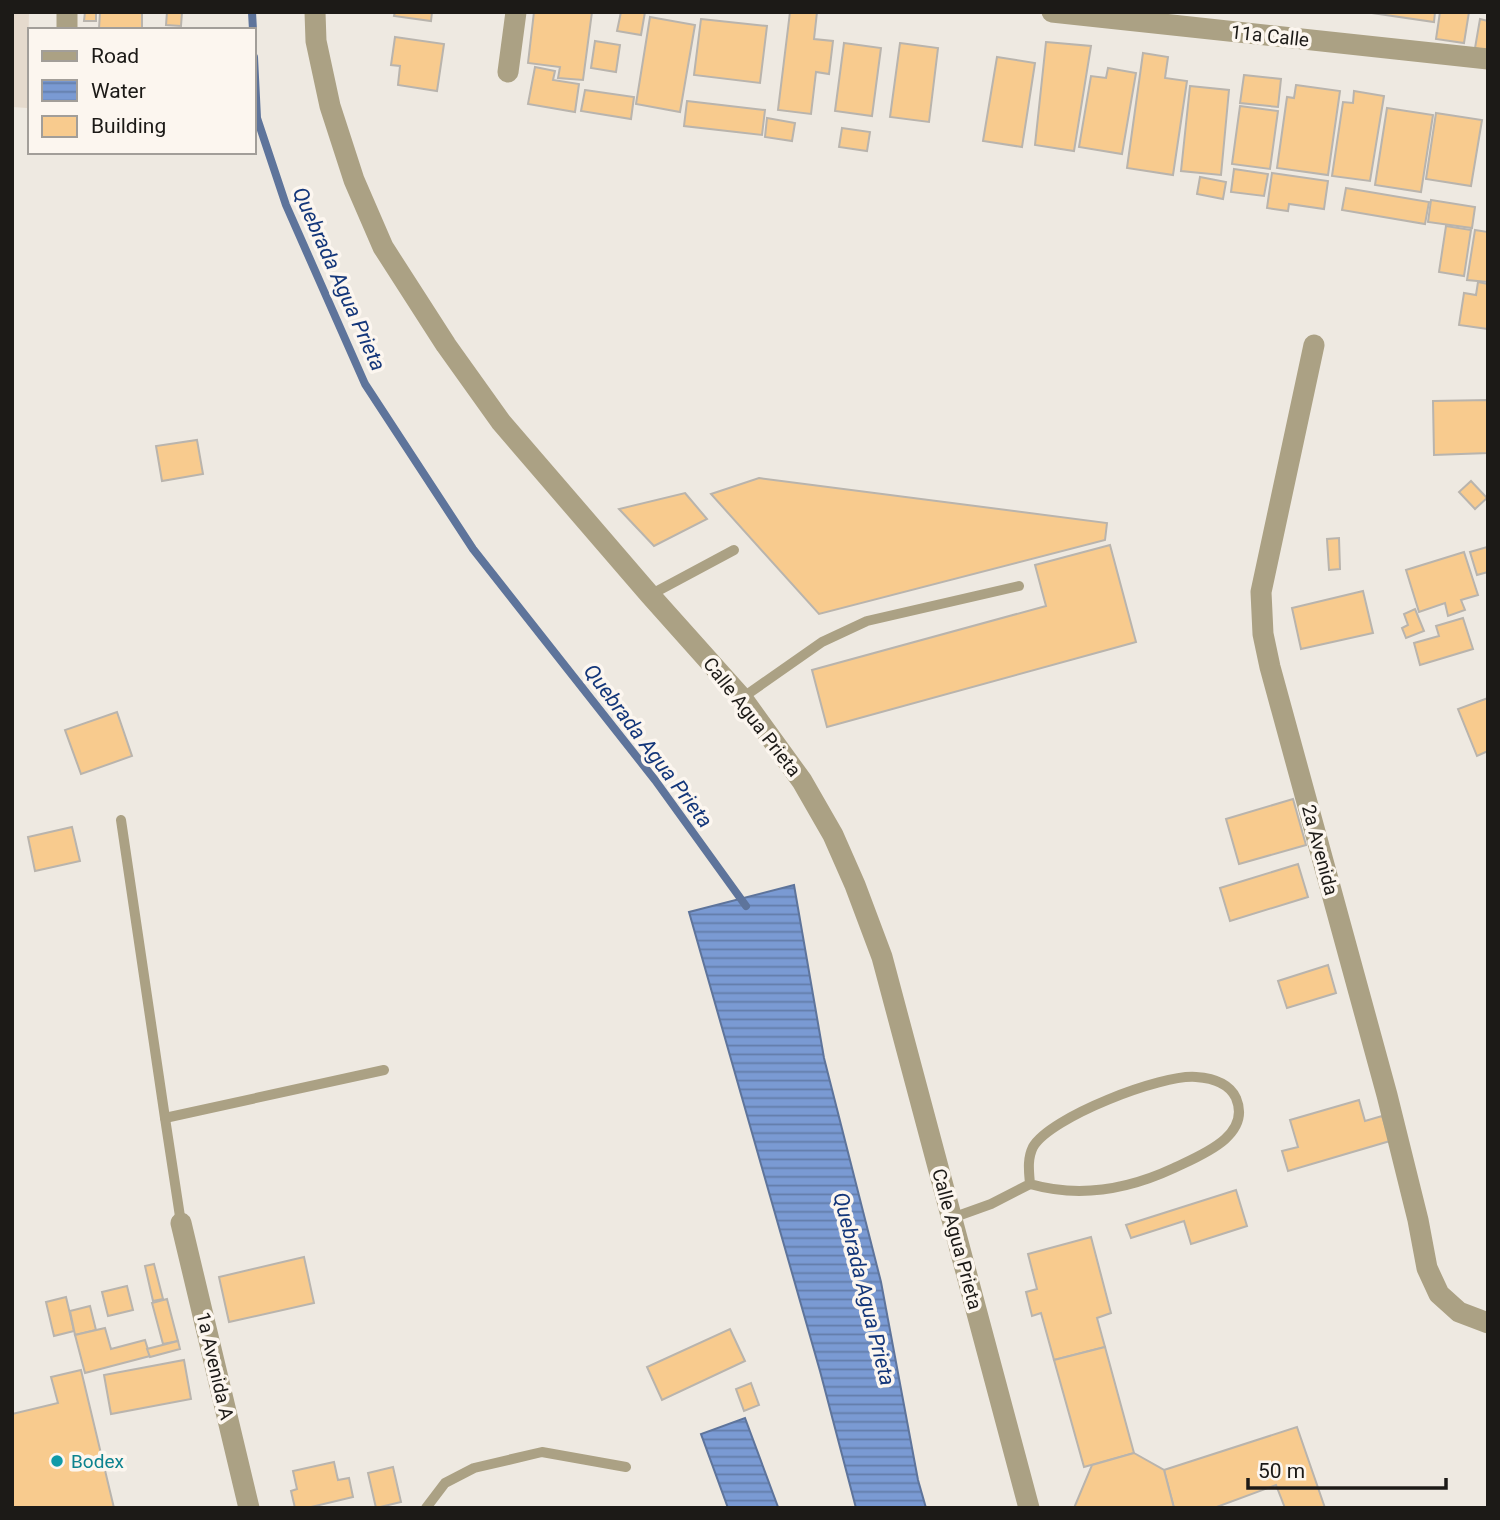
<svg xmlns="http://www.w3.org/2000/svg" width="1500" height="1520" viewBox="0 0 1500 1520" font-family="Roboto,sans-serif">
  <defs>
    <pattern id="water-rules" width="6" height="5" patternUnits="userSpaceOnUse" patternTransform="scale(1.75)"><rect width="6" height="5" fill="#7a9ad3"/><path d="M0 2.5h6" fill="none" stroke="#637daa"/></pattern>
  </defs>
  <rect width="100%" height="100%" fill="#eee9e1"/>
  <polygon fill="#e5dacd" points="12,12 29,12 27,108 12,107"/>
  <g fill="url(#water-rules)" stroke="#5e749b" stroke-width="2">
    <polygon points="794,885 824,1058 881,1282 918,1480 926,1508 856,1508 820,1371 689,912"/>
    <polygon points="745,1418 778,1507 777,1508 728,1508 701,1434"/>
  </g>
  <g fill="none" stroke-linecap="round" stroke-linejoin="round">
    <g stroke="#5e749b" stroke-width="8">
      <polyline points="252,12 253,30"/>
      <polyline points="254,57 257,118 286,205 365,384 473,549 655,780 746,906"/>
    </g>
  </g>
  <g fill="#f8cb8e" stroke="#b9b4ad" stroke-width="2">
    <polygon points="85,12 96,12 96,21 84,21"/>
    <polygon points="100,12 142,12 142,30 87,30 99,29"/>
    <polygon points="167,12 182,12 181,26 166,25"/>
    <polygon points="395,12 432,12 431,21 394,16"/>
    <polygon points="534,12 592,12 583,80 558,78 560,67 528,63"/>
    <polygon points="621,12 645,12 641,35 617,31"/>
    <polygon points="790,12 817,12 814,39 833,41 829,74 816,72 811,114 778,110"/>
    <polygon points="1365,12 1435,12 1434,22"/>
    <polygon points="1440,12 1469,12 1464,43 1436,39"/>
    <polygon points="650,17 695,25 680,112 636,104"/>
    <polygon points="701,19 767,26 760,83 694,75"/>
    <polygon points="1480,19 1488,21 1488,51 1475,48"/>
    <polygon points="395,37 444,44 437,91 398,85 400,66 391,65"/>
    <polygon points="595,41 620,45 616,72 591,68"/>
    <polygon points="1046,42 1091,46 1074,151 1035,145"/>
    <polygon points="844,43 881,48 872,116 835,111"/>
    <polygon points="900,43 938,48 929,122 890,117"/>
    <polygon points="1143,53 1168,57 1165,78 1187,81 1173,175 1127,168"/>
    <polygon points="997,57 1035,63 1022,147 983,141"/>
    <polygon points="535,67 555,71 553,80 579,84 575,112 528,104"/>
    <polygon points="1108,68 1136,73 1122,154 1079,147 1091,76 1106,78"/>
    <polygon points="1244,75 1281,79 1278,107 1240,103"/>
    <polygon points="1296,85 1340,91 1328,175 1277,168 1287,97 1294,98"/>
    <polygon points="1190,86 1229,90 1221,175 1181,171"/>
    <polygon points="585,90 634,97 631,119 581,111"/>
    <polygon points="1354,91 1384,96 1370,181 1332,176 1343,102 1353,103"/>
    <polygon points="687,101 765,110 762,135 684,126"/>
    <polygon points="1240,106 1278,111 1270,169 1232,164"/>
    <polygon points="1387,108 1433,115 1421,192 1375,185"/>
    <polygon points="1436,113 1482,120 1471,186 1426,179"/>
    <polygon points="767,118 795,123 792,141 765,137"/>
    <polygon points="842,128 870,132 867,151 839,147"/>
    <polygon points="1234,169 1268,174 1264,196 1231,192"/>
    <polygon points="1272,173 1328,181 1324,209 1289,204 1288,211 1267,208"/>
    <polygon points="1200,177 1226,182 1223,199 1197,194"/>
    <polygon points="1346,188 1429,202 1425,224 1342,210"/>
    <polygon points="1431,200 1475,207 1472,228 1428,222"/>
    <polygon points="1446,226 1471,230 1464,276 1439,272"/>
    <polygon points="1475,230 1488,232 1488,282 1467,280"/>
    <polygon points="1478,282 1488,284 1488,329 1459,325 1464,293 1476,295"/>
    <polygon points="1488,400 1488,453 1434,455 1433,401"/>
    <polygon points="197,440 203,474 162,481 156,446"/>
    <polygon points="759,478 1107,523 1105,540 819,614 711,494"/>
    <polygon points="1471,481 1487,498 1475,509 1459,492"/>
    <polygon points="685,493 707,519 654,546 619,509"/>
    <polygon points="1339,538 1340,569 1329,570 1327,539"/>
    <polygon points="1110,545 1136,642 827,727 812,670 1046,606 1035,565"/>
    <polygon points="1487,547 1488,572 1477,575 1470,552"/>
    <polygon points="1464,552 1478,595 1461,600 1465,610 1448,616 1445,603 1419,612 1406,570"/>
    <polygon points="1363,591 1373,633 1301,649 1292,608"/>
    <polygon points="1415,609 1424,631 1406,638 1402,628 1408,625 1404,614"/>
    <polygon points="1463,618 1473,649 1420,665 1414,643 1439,636 1436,626"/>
    <polygon points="1488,698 1488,751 1477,756 1458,709"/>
    <polygon points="117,712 132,756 81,774 65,730"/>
    <polygon points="1293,799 1306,845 1239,864 1226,819"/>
    <polygon points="72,827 80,861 35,871 28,837"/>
    <polygon points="1298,864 1308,897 1230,921 1220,888"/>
    <polygon points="1328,965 1336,993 1287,1008 1278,981"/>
    <polygon points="1359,1100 1365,1121 1382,1116 1390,1141 1288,1171 1282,1151 1298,1147 1290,1120"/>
    <polygon points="1236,1190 1247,1226 1191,1244 1184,1221 1131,1238 1126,1225"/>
    <polygon points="1091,1237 1111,1313 1097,1318 1105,1347 1054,1360 1041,1313 1032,1316 1026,1292 1037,1289 1028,1254"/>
    <polygon points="304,1257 314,1303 229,1322 219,1277"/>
    <polygon points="154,1264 163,1299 153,1301 145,1266"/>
    <polygon points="127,1286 133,1310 108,1316 102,1292"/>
    <polygon points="66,1297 74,1331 54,1336 46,1302"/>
    <polygon points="167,1299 178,1341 163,1344 152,1303"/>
    <polygon points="90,1306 96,1330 75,1335 70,1311"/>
    <polygon points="105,1328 111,1349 145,1340 150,1356 85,1373 75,1335"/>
    <polygon points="730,1329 745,1361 662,1400 647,1367"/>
    <polygon points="178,1341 180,1349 150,1357 147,1349"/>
    <polygon points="1105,1347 1134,1453 1084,1467 1054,1360"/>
    <polygon points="184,1360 191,1399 111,1414 104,1375"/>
    <polygon points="81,1370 114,1508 12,1508 12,1414 58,1403 51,1377"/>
    <polygon points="751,1383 759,1405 744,1411 736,1389"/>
    <polygon points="1297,1427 1325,1508 1285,1508 1276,1485 1214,1508 1174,1508 1164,1470"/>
    <polygon points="1134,1453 1164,1470 1174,1508 1074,1508 1092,1465"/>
    <polygon points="334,1462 338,1480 349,1478 353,1497 307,1508 295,1508 291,1491 297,1489 293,1471"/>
    <polygon points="393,1467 401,1502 376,1508 368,1473"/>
  </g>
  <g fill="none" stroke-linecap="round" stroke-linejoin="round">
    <g stroke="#aba184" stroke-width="10">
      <polyline points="650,595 734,550"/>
      <polyline points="742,698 822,642 867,621 1019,586"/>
      <polyline points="121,820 165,1118"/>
      <path d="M 952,1218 L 991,1204 L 1030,1184 C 1079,1198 1127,1190 1174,1168 C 1201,1155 1252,1136 1236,1098 C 1229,1083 1211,1078 1196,1077 C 1162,1074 1050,1117 1033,1147 C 1027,1159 1029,1172 1030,1184"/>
      <polyline points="181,1223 165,1118 384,1070"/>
      <polyline points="426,1508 445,1483 474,1468 542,1452 626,1467"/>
    </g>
    <g stroke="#aba184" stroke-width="21">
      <polyline points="315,12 316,41 330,106 354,180 383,247 446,345 501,422 650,595 742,698 802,781 833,835 855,885 882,957 1029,1508"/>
      <polyline points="1052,12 1488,59"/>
      <polyline points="67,30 67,12"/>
      <polyline points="508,72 516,12"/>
      <polyline points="1314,345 1261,592 1263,634 1270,667 1387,1095 1418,1220 1427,1268 1439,1294 1459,1312 1488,1323"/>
      <polyline points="181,1223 249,1508"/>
    </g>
  </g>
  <circle fill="#0f9aa8" stroke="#fcf6ef" stroke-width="2.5" cx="57" cy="1461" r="7"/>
  <g text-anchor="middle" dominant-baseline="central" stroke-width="7" stroke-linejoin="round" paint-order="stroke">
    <g font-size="19" fill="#1c1a17" stroke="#fcf6ef">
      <text transform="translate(1270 36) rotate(6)">11a Calle</text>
      <text transform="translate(752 717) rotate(52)">Calle Agua Prieta</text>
      <text transform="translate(1320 850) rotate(75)">2a Avenida</text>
      <text transform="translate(957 1239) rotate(75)">Calle Agua Prieta</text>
      <text transform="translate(215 1366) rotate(77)">1a Avenida A</text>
    </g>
    <g font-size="19" fill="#0d838f" stroke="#fcf6ef" text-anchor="start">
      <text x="71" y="1461">Bodex</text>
    </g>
    <g font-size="21" font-style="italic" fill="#13367a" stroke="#fcf6ef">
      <text transform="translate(339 279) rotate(66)">Quebrada Agua Prieta</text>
      <text transform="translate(648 746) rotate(53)">Quebrada Agua Prieta</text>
      <text transform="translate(864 1289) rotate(76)">Quebrada Agua Prieta</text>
    </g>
  </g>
  <rect width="1500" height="1520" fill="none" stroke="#1c1a17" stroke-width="28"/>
  <rect x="28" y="28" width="228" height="126" fill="#fcf6ef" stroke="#a29e99" stroke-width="2"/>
  <rect x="42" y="51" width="35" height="10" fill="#aba184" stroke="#a29e99" stroke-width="2"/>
  <text x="91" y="63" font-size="21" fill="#1c1a17">Road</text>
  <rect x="42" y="80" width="35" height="21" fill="url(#water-rules)" stroke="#a29e99" stroke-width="2"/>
  <text x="91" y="98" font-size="21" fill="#1c1a17">Water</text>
  <rect x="42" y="116" width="35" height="21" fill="#f8cb8e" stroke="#a29e99" stroke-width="2"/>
  <text x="91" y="133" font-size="21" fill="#1c1a17">Building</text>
  <path d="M1248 1478v10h198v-10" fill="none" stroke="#1c1a17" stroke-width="3.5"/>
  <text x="1258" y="1478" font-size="21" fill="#1c1a17" stroke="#fcf6ef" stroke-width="5" paint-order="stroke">50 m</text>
</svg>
